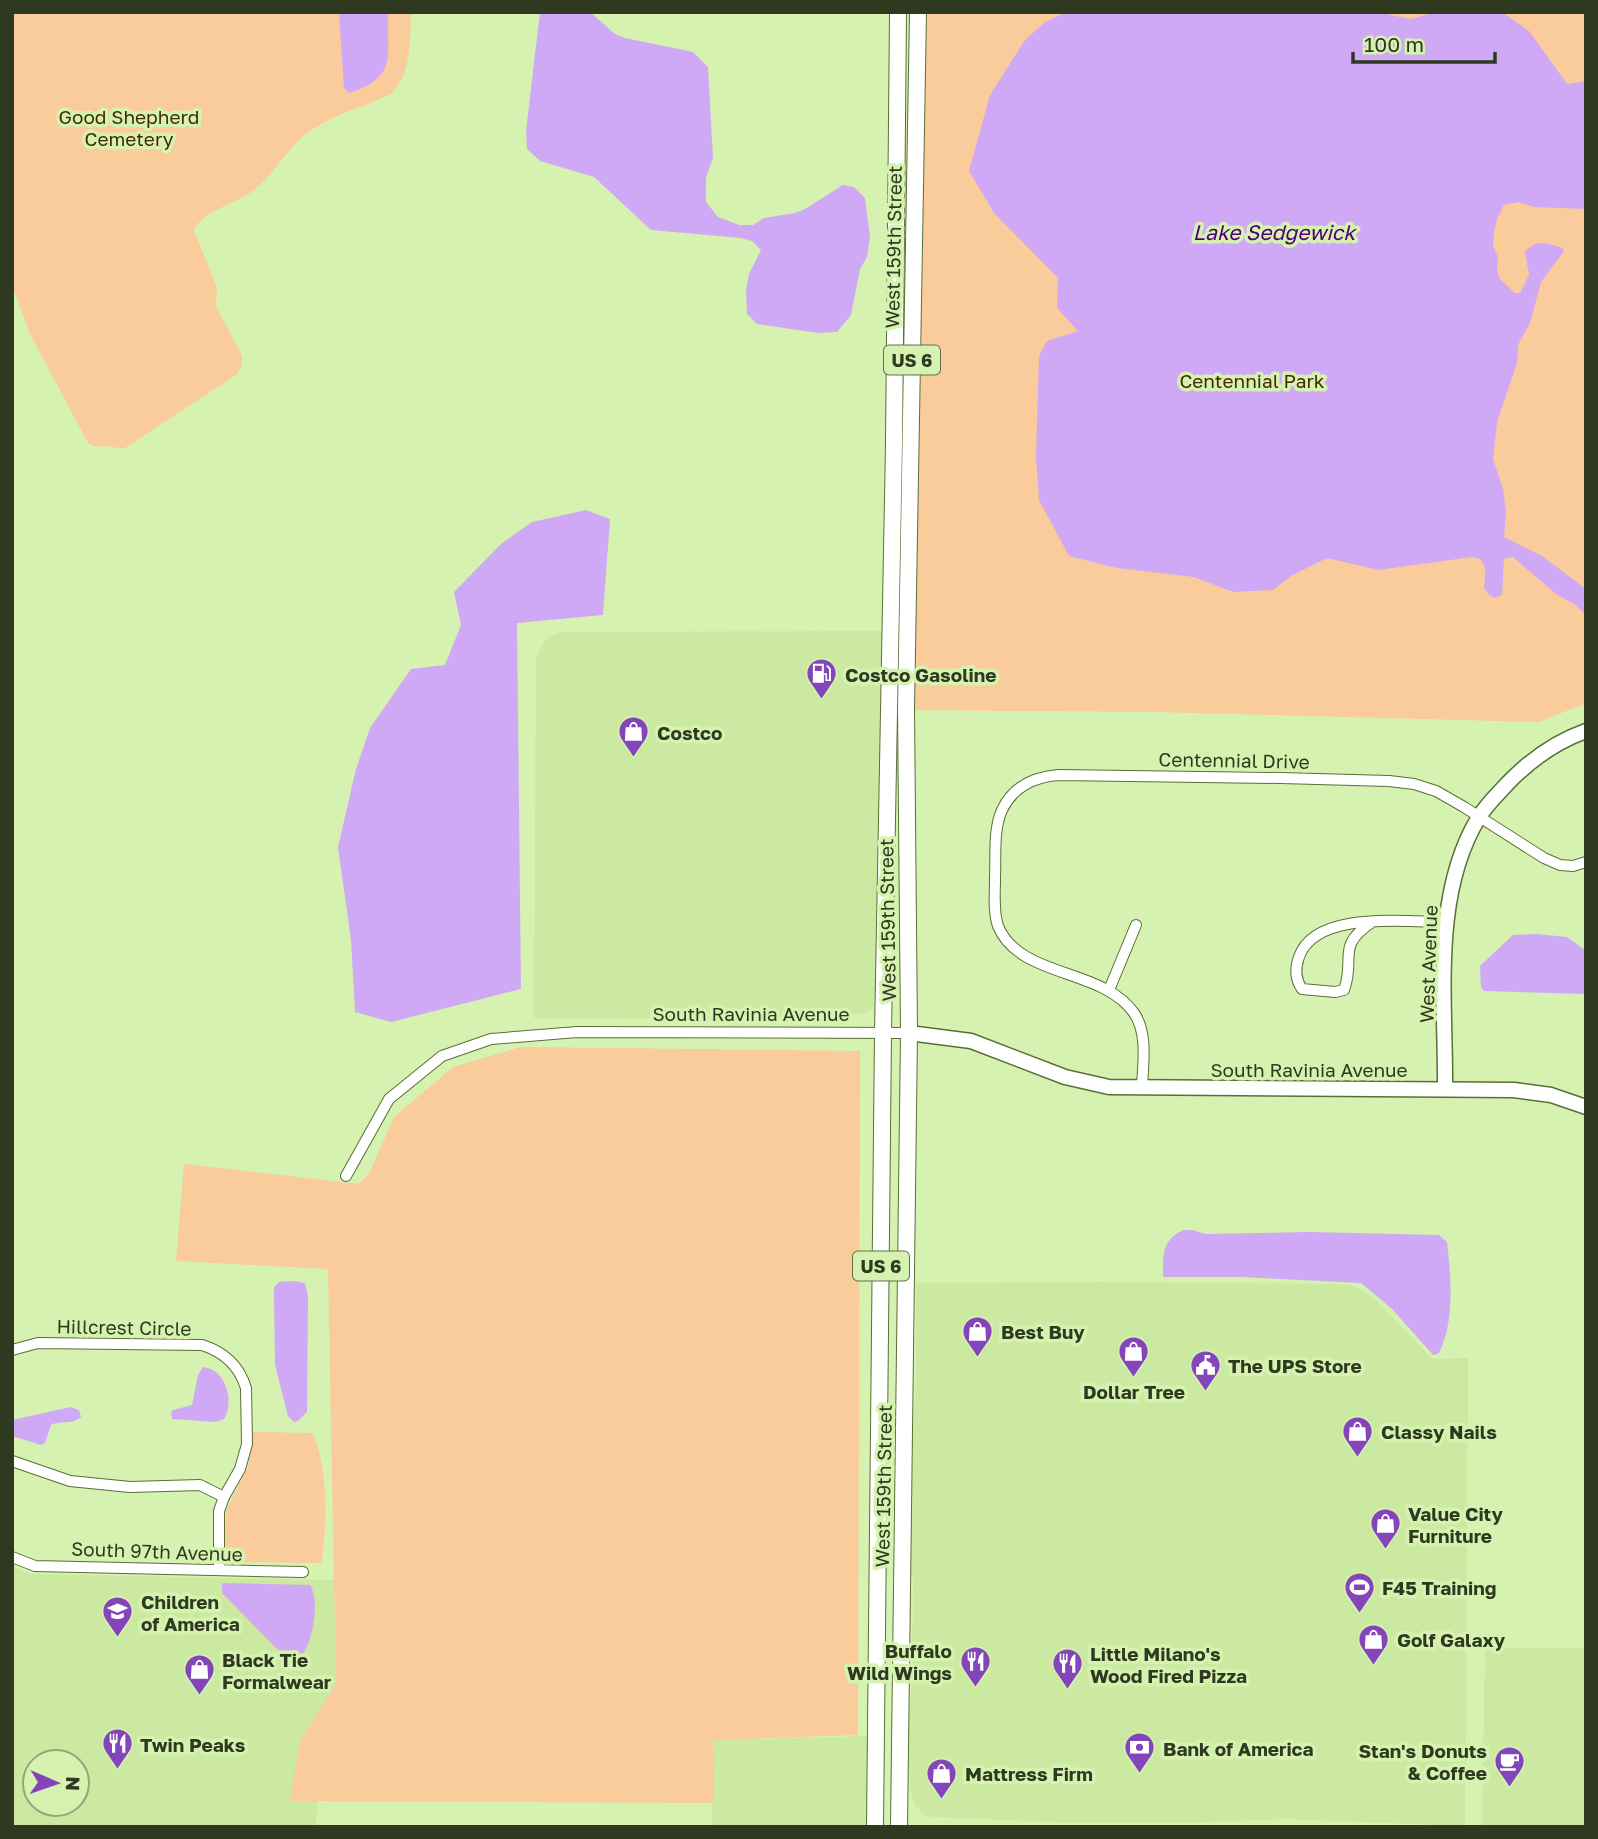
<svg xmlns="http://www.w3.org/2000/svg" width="1598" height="1839" viewBox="0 0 1598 1839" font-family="'Golos Text',sans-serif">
  <rect width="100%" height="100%" fill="#d6f2b0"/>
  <g fill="#cbe9a0" fill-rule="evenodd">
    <polygon points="885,631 877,1004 871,1010 861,1014 808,1020 534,1018 536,657 547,638 561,632"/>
    <polygon points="1100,1282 1349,1284 1362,1290 1376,1300 1432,1359 1468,1358 1465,1826 1286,1819 1177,1823 1078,1823 932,1817 925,1815 914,1804 911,1793 907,1741 912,1682 913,1579 909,1570 909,1497 916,1382 916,1283"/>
    <path d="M 12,1566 L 31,1574 L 334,1580 L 336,1685 L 300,1741 L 291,1801 L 317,1801 L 316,1827 L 12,1827 ZM 35,1762 L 77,1762 L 77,1804 L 35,1804 Z"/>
    <polygon points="1485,1648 1586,1648 1586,1827 1482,1827"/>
    <polygon points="874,1736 872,1827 712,1827 713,1740"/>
  </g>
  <g fill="#facb9b">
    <path d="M 12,12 L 411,12 C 410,40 412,74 391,94 C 366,106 339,113 316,127 C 289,142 277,174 251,192 C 233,206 204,209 194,230 L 217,288 L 216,306 L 241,354 C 244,363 242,368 236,375 L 125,448 C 114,449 107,444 96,447 L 88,443 L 31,336 L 12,286 Z"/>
    <polygon points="924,12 1586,12 1586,703 1539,722 1153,712 913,710"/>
    <polygon points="521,1047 860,1051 858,1735 713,1740 714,1803 290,1801 300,1741 336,1684 328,1269 176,1261 184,1164 359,1184 370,1172 394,1117 453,1067"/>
    <path d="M 253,1432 L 312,1433 C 329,1466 327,1527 321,1563 L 236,1562 C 229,1561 227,1557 225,1551 L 226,1510 L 248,1467 Z"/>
  </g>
  <g fill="#cfa9f5">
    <path d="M 339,12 L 388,12 C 386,54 400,77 349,93 L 344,88 Z"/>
    <polygon points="540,12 590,12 615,34 625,38 693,52 708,67 713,158 706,177 706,202 718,217 739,225 753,225 764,218 795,213 805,209 843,185 854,187 865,198 870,237 867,257 860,269 851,315 837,332 818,333 757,324 747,314 746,290 749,274 761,250 752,241 741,238 651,230 594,177 540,161 527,149 526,131"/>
    <path d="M 1067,12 L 1389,12 L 1390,15 L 1411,19 L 1435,12 L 1502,12 L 1529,31 L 1567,84 L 1586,81 L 1586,209 L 1534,207 L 1519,202 L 1504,205 L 1497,219 L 1494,232 L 1493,246 L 1498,257 L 1497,270 L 1500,279 L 1515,293 L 1520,293 L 1529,275 L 1525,252 C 1537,238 1547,244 1563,248 L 1564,251 L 1541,282 L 1530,323 L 1518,345 L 1517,363 L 1497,422 L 1493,459 L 1503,489 L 1506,513 L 1504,537 L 1542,556 L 1586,589 L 1586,615 L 1574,604 L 1556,594 L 1513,557 L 1504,559 L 1502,595 L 1495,598 L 1489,595 L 1484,588 C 1485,576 1488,568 1480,559 L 1472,557 L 1378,570 L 1327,558 L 1291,576 L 1273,590 L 1233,592 L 1194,577 L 1117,568 L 1069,556 L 1039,500 L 1036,458 L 1039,356 L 1047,341 L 1078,331 L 1057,308 L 1058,278 L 994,213 L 969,171 L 990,95 L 1025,40 L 1045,22 Z"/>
    <polygon points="586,510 610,519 603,615 517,623 521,989 391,1022 355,1012 351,940 338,847 356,769 370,728 411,669 445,665 461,625 454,592 501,544 532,522"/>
    <polygon points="1537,934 1567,937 1586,951 1586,994 1484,991 1481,987 1480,966 1513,935"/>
    <path d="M 1184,1230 L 1193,1230 L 1205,1234 L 1310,1232 L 1439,1235 L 1447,1242 C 1451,1277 1455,1321 1439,1353 L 1433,1355 L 1392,1309 L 1361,1283 L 1241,1277 L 1163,1277 C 1163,1255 1162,1239 1184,1230 Z"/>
    <polygon points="293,1281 305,1283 308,1296 307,1412 298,1421 294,1422 288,1416 275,1365 274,1296 274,1287 279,1282"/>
    <path d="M 203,1367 C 226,1369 235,1402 224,1419 L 215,1422 L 172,1419 L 171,1412 L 173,1410 L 192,1405 L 198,1375 Z"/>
    <path d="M 71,1407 L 79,1410 L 81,1417 C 73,1425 61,1420 51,1425 L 45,1443 L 41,1445 L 12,1436 L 12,1420 Z"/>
    <path d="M 222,1583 L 310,1585 C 321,1602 312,1648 297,1662 L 289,1661 L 222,1593 Z"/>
  </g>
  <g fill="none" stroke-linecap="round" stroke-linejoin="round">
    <defs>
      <g id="street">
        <path d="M 1372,922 C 1335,947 1356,957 1344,990 L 1335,992 L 1302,989 C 1295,979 1295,968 1299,957 C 1315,910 1406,922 1446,922"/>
        <polyline points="1109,990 1136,925"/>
        <path d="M 1142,1087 C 1143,1064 1148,1033 1134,1013 C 1103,968 1019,978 998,926 C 993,911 995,894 995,878 C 996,856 993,830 1002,810 C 1013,787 1034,777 1058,775 L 1281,778 L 1389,781 L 1414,784 L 1436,791 L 1464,807 L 1544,858 L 1560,865 L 1573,866 L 1586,862"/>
        <polyline points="346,1176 389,1099 442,1056 491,1039 577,1032 909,1033"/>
        <path d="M 12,1350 L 38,1343 L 202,1345 C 224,1352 239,1365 246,1388 L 247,1444 L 240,1469 L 224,1497 L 219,1511 L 219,1570"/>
        <polyline points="12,1461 70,1481 130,1487 200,1485 224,1497"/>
        <polyline points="12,1557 35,1566 303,1572"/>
      </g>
      <g id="secondary">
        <polyline points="909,1033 971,1041 1065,1077 1109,1087 1514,1090 1551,1095 1586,1107"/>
        <path d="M 1445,1089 C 1446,1001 1431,895 1479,817 C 1487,804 1497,795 1507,784 C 1529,761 1555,742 1586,731"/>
      </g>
      <g id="primary">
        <polyline points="875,1827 883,1033 894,444 898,12"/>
        <polyline points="899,1827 909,1033 906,708 918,12"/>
      </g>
    </defs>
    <use href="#street" stroke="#597034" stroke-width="12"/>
    <use href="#secondary" stroke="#597034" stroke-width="17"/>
    <use href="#primary" stroke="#597034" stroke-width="18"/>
    <use href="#street" stroke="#fff" stroke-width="10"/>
    <use href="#secondary" stroke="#fff" stroke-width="14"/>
    <use href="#primary" stroke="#fff" stroke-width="16"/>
  </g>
  <defs>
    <symbol id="fuel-pin" viewBox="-11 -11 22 30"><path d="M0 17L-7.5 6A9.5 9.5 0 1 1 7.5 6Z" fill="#8545ba" stroke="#d6f2b0"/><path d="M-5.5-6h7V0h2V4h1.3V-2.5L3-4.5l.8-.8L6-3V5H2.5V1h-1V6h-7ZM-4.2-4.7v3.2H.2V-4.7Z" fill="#fff"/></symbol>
    <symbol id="shop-pin" viewBox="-11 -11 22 30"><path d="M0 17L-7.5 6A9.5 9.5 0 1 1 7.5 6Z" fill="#8545ba" stroke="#d6f2b0"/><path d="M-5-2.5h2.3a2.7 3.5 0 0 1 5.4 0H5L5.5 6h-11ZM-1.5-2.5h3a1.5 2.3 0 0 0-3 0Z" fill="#fff"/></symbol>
    <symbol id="civic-pin" viewBox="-11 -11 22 30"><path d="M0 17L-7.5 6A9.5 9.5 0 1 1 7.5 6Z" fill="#8545ba" stroke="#d6f2b0"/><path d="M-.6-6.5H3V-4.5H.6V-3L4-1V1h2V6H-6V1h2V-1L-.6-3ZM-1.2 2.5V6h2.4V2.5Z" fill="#fff"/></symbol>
    <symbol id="stadium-pin" viewBox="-11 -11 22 30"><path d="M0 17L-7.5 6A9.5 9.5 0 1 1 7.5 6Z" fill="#8545ba" stroke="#d6f2b0"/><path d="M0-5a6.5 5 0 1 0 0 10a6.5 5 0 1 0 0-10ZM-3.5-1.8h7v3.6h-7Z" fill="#fff"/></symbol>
    <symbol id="school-pin" viewBox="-11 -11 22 30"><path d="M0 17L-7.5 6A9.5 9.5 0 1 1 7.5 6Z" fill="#8545ba" stroke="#d6f2b0"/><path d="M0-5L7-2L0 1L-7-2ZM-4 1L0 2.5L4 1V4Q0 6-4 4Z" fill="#fff"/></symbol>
    <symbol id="restaurant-pin" viewBox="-11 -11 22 30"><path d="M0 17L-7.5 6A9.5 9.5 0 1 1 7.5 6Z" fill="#8545ba" stroke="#d6f2b0"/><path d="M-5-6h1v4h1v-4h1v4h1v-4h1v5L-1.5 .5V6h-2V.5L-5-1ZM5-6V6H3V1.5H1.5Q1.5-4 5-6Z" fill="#fff"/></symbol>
    <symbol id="bank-pin" viewBox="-11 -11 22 30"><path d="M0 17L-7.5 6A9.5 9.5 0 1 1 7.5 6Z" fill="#8545ba" stroke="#d6f2b0"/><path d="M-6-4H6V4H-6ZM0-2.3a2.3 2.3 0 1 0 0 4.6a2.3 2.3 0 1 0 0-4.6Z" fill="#fff"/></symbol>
    <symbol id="cafe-pin" viewBox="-11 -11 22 30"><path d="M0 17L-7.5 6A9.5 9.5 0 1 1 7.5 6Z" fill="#8545ba" stroke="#d6f2b0"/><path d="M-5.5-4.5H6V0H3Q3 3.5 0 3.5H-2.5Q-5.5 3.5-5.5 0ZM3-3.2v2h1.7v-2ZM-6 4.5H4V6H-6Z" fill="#fff"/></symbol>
  </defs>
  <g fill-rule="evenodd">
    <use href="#fuel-pin" x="804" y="656" width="35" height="47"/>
    <use href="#shop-pin" x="616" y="714" width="35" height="47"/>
    <use href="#shop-pin" x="960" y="1314" width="35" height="47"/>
    <use href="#shop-pin" x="1116" y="1334" width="35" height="47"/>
    <use href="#civic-pin" x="1188" y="1348" width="35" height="47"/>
    <use href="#shop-pin" x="1340" y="1414" width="35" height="47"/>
    <use href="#shop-pin" x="1368" y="1506" width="35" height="47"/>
    <use href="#stadium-pin" x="1342" y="1570" width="35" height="47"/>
    <use href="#school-pin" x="100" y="1594" width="35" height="47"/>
    <use href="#shop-pin" x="1356" y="1622" width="35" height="47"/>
    <use href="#restaurant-pin" x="958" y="1644" width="35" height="47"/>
    <use href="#restaurant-pin" x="1050" y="1646" width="35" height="47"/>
    <use href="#shop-pin" x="182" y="1652" width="35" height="47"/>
    <use href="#restaurant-pin" x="100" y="1726" width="35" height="47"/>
    <use href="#bank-pin" x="1122" y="1730" width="35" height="47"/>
    <use href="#cafe-pin" x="1492" y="1744" width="35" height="47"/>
    <use href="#shop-pin" x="924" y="1756" width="35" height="47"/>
  </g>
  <g text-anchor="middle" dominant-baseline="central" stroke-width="7" stroke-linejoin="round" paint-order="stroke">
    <g fill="#d6f2b0" stroke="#61704a" stroke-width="2">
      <rect x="884" y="345.5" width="56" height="29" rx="5"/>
      <rect x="853" y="1251.5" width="56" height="29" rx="5"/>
    </g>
    <g font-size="18" font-weight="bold" fill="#2f391f">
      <text x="912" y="360">US 6</text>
      <text x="881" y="1266">US 6</text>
    </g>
    <g font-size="19" fill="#462800" stroke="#d6f2b0">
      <text x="129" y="116">Good Shepherd<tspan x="129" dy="22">Cemetery</tspan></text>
      <text x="1252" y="380">Centennial Park</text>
    </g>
    <g font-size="19" fill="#2f391f" stroke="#d6f2b0">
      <text transform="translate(893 247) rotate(-89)">West 159th Street</text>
      <text transform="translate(1234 760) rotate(1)">Centennial Drive</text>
      <text transform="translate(887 920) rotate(-91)">West 159th Street</text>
      <text transform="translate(1428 964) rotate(-88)">West Avenue</text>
      <text x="751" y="1013">South Ravinia Avenue</text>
      <text x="1309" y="1069">South Ravinia Avenue</text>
      <text transform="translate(124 1327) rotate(1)">Hillcrest Circle</text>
      <text transform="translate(883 1486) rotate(-89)">West 159th Street</text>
      <text transform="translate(157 1551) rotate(2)">South 97th Avenue</text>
    </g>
    <g font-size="19" font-weight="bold" fill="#2f391f" stroke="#d6f2b0" text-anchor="start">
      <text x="845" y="674">Costco Gasoline</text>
      <text x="657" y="732">Costco</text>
      <text x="1001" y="1331">Best Buy</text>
      <text x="1228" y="1365">The UPS Store</text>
      <text x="1134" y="1391" text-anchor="middle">Dollar Tree</text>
      <text x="1381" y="1431">Classy Nails</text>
      <text x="1408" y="1513">Value City<tspan x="1408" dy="22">Furniture</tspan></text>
      <text x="1382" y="1587">F45 Training</text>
      <text x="141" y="1601">Children<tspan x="141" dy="22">of America</tspan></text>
      <text x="1397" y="1639">Golf Galaxy</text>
      <text x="952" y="1650" text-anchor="end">Buffalo<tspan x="952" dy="22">Wild Wings</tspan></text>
      <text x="1090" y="1653">Little Milano's<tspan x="1090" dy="22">Wood Fired Pizza</tspan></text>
      <text x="222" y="1659">Black Tie<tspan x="222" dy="22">Formalwear</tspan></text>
      <text x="140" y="1744">Twin Peaks</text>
      <text x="1163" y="1748">Bank of America</text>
      <text x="1487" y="1750" text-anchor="end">Stan's Donuts<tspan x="1487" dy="22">&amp; Coffee</tspan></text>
      <text x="965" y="1773">Mattress Firm</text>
    </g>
    <g font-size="21" font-style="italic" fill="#4d0078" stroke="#d6f2b0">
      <text x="1274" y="232">Lake Sedgewick</text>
    </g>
  </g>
  <rect width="1598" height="1839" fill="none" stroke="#2f391f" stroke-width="28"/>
  <g transform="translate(56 1783) rotate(92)"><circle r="33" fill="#d6f2b0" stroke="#93a876" stroke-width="2"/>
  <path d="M0-5L12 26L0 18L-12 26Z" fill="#8545ba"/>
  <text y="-10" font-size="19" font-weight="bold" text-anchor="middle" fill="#2f391f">N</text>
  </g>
  <path d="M1353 52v10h142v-10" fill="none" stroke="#2f391f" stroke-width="3.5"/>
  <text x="1364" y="52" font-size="21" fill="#2f391f" stroke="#d6f2b0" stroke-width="5" paint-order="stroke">100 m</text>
</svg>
